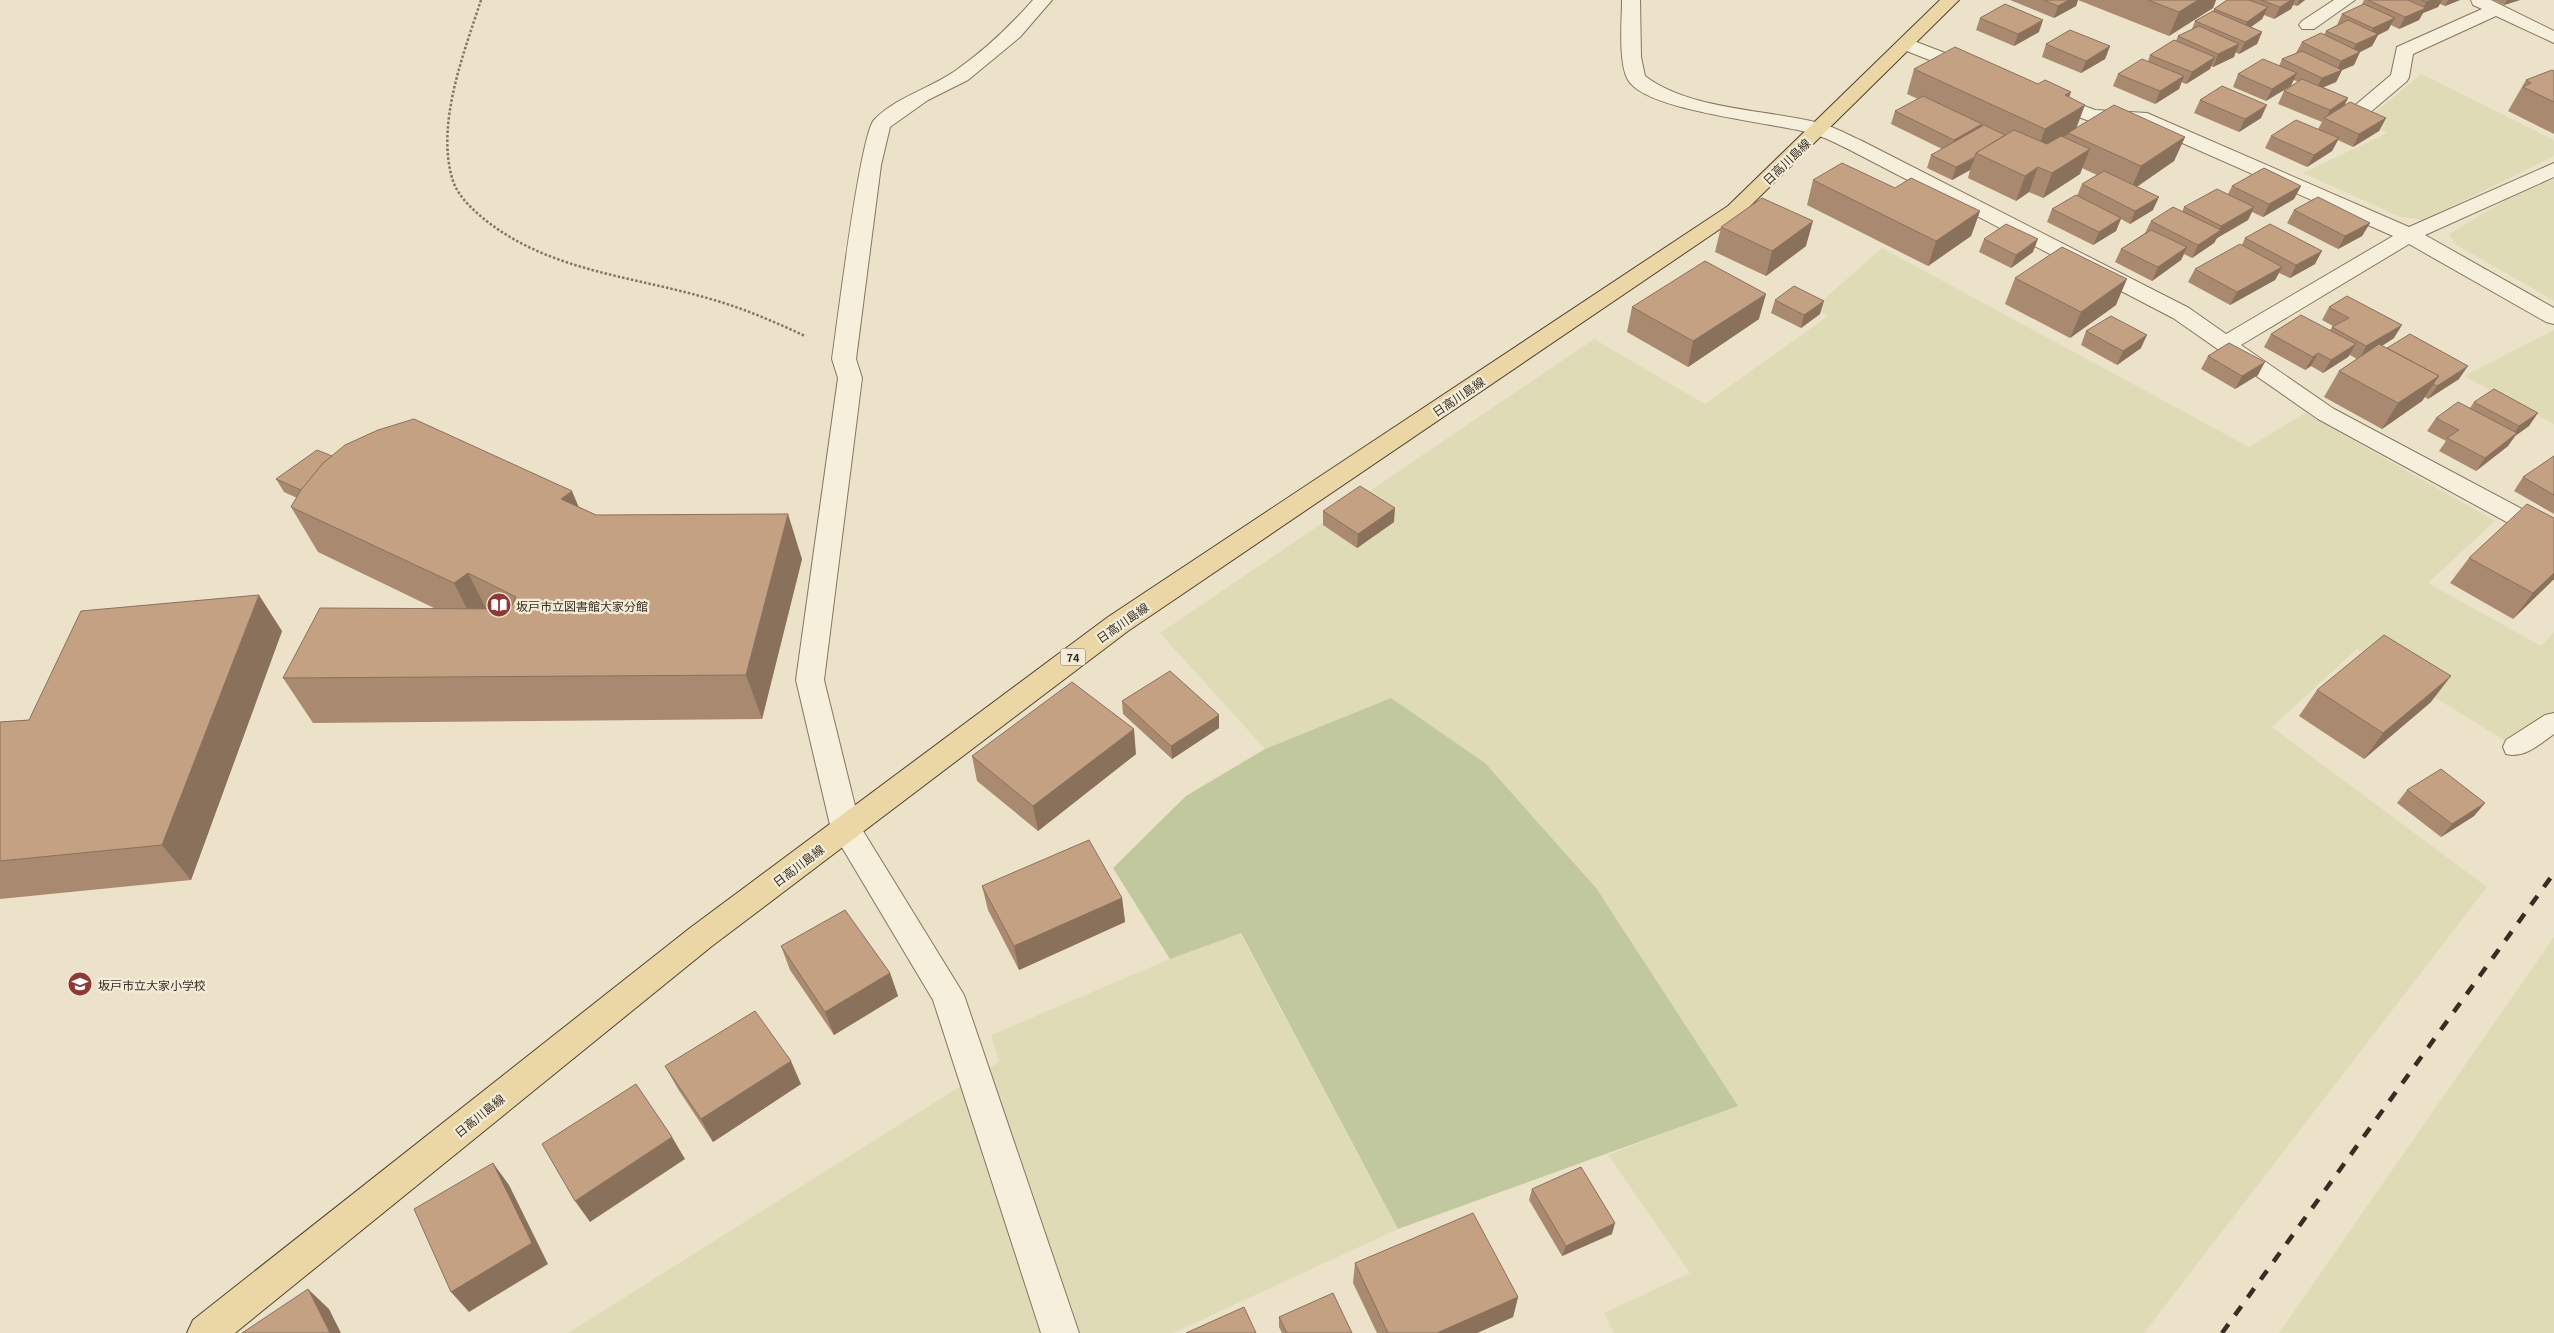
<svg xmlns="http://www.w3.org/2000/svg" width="2554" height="1333" viewBox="0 0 2554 1333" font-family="Georgia,'Noto Sans JP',serif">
  <rect width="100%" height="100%" fill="#ebe2c9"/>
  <g fill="#e0dbb7">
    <polygon points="2421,74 2554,140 2554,156 2424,220 2400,217 2303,173 2387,133 2365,121"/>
    <polygon points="2554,179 2554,301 2455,244 2449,234 2511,197"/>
    <polygon points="1882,248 2249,447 2305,413 2495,521 2428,583 2541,646 2554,632 2554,722 2515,747 2357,649 2272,727 2487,887 2144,1333 1614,1333 1604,1313 1690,1273 1608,1155 1737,1105 1391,698 1265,749 1160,633 1594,339 1705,404 1828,316 1814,308"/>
    <polygon points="2554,330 2554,424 2464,376"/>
    <polygon points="1240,933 1398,1229 1173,1333 568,1333 999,1062 991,1035 1170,959"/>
    <polygon points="2554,937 2554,1333 2279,1333"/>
  </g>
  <polygon fill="#c1c89e" points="1391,698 1485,763 1596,888 1738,1106 1398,1229 1241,933 1170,959 1113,868 1186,796 1265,749"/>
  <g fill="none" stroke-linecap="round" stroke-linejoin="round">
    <defs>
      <path id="service" d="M 2554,713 L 2554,734 C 2540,744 2524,759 2506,754 L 2503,747 L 2506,740 L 2545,715 Z"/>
      <g id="minor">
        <path d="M 1033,0 L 1052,0 L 1020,37 L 968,80 L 928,100 L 890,127 L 881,165 L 856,359 L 862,378 L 824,680 L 860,826 L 964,995 L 1079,1333 L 1041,1333 L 933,1000 L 831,829 L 796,680 L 838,378 L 832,359 C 837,326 860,135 874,120 C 896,97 929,89 955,71 C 984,51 1010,26 1033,0 Z"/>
        <path d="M 1622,0 L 1640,0 L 1641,57 L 1645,76 C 1691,111 1768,109 1823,124 C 1836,128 1849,135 1862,141 L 2189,308 L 2226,334 L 2393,236 L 2137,123 L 2092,122 L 2041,103 L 2038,99 L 2041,95 L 2055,95 L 2095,110 L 2147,113 L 2409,227 L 2554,163 L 2554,177 L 2425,235 L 2554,308 L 2554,324 L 2546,322 L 2409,244 L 2241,345 L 2334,409 L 2554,526 L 2554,546 L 2545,543 L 2318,419 L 2173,318 L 1848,149 C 1837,144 1825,137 1813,134 C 1775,122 1647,112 1628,80 C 1618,63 1622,20 1622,0 Z"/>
        <polygon points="2334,0 2355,0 2314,29 2302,29 2299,25 2302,21"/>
        <polygon points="2471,0 2491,0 2554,31 2554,43 2496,16 2413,54 2409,77 2407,81 2367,115 2353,115 2350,111 2353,107 2391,75 2397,47 2482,9 2473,5"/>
        <polygon points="1906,38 1979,66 1981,70 1979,74 1965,74 1899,48 1897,44 1899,40"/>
      </g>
      <polygon id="primary" points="1940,0 1959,0 1742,214 1128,631 712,946 235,1333 187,1333 193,1320 690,928 1108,617 1728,206"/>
    </defs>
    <use href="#service" stroke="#86755f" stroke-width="2"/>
    <use href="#minor" stroke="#86755f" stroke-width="2"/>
    <use href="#primary" stroke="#544433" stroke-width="2"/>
    <path stroke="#86755f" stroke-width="2.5" stroke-dasharray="2.5 2" stroke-linecap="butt" d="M 481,0 C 464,53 435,125 453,181 C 458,196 472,209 484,219 C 550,272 634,276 714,300 C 745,309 775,322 805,336"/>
    <use href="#service" fill="#f6efdc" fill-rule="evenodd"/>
    <use href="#minor" fill="#f6efdc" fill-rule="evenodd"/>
    <use href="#primary" fill="#ead7a5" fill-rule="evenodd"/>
    <polyline stroke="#382d22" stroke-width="4.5" stroke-dasharray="11 11" stroke-linecap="butt" points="2222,1333 2554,873"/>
  </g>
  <g fill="#a98a71">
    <polygon points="2010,0 2078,0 2076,6 2054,18"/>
    <polygon points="2078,0 2216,0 2213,8 2169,36"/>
    <polygon points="2227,0 2305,0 2297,6 2293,5 2291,9 2274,19 2264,15 2262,19 2251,27 2262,32 2257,44 2239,54 2235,52 2234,57 2213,67 2211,66 2210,69 2186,84 2181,82 2179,89 2155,104 2113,86 2118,74 2148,61 2150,55 2176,41 2178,36 2192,29 2195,21 2213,11 2214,9"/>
    <polygon points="2364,0 2460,0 2445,6 2440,4 2438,7 2423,13 2419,20 2399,29 2391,25 2388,30 2378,35 2372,46 2360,52 2354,65 2342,70 2336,82 2323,87 2348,98 2344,106 2386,118 2379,131 2353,147 2338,140 2332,151 2307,167 2265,148 2271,136 2318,129 2322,122 2278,104 2284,91 2298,82 2294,80 2266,101 2233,87 2238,74 2279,66 2282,59 2296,53 2302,42 2324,35 2326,31 2337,25 2342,14 2361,6"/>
    <polygon points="2493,0 2520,0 2504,5"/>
    <polygon points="1980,18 2039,32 2014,46 1976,30"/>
    <polygon points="2046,44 2110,46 2105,59 2081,73 2042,57"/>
    <polygon points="1914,69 2069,97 2076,128 2185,137 2174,161 2137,187 2153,210 2130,224 2121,219 2116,231 2093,245 2047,222 2052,209 2077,196 2082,184 2097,175 2082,168 2080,174 2043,198 2029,192 2016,201 1968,178 1970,170 1952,180 1927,168 1931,155 1942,149 1891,124 1895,111 1918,99 1907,94"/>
    <polygon points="2554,71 2554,134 2508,111 2526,80"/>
    <polygon points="2200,100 2261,118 2239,132 2194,113"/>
    <polygon points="1813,180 1895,188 1980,211 1971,236 1928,266 1807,205"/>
    <polygon points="2232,186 2301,186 2294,199 2263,217 2252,212 2248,220 2217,238 2214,243 2192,258 2184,254 2181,260 2152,281 2115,262 2121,249 2145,233 2151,221 2182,212 2184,207 2228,194"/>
    <polygon points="2294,210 2370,223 2362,236 2338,249 2287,223"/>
    <polygon points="1721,227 1806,246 1766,276 1715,252"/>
    <polygon points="2245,238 2315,264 2290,278 2279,273 2275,280 2230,305 2188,282 2195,269 2242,245"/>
    <polygon points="1984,239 2033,252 2011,268 1979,252"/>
    <polygon points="2015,278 2116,305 2070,338 2005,304"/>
    <polygon points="1775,300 1820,314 1801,328 1771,313"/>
    <polygon points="1632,307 1759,319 1688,367 1627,332"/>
    <polygon points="2329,307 2394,338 2382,346 2459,379 2428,399 2425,397 2422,401 2382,429 2324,397 2339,371 2357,359 2350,355 2348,357 2323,373 2311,366 2305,370 2264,347 2271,334 2330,330 2333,326 2322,320"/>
    <polygon points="2086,331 2141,348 2117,365 2081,345"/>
    <polygon points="2208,356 2258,375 2235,389 2201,369"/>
    <polygon points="2474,402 2529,426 2515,436 2508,446 2476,471 2439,451 2446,441 2427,431 2436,418 2470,408"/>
    <polygon points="332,456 579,507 596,515 802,559 762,719 313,723 283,678 436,609 318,552 291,507 297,498 284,492 276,479"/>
    <polygon points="2554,456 2554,514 2514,491 2523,477"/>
    <polygon points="1323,511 1394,522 1357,548 1323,525"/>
    <polygon points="2554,518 2554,579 2513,619 2450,583 2469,558"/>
    <polygon points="282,631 191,880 0,899 0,722 29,720"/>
    <polygon points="2317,690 2431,702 2364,759 2299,716"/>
    <polygon points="1122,701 1219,728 1172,759 1123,714"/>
    <polygon points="1136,754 1038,831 977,781 972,756"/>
    <polygon points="2407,790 2485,803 2474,816 2441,837 2397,803"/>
    <polygon points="982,886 1122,898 1125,922 1019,970 988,910"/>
    <polygon points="781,946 890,973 898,996 834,1035 790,970"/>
    <polygon points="665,1066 801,1084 713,1142 678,1089"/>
    <polygon points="1532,1189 1612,1234 1562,1256 1529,1200"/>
    <polygon points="1355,1263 1518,1297 1513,1317 1477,1333 1377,1333 1353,1283"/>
    <polygon points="1279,1317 1352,1333 1282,1333 1279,1327"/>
  </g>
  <g fill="#8a715c">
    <polygon points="2069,0 2078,0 2076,6 2054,18 2058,6"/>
    <polygon points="2198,0 2216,0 2213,8 2169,36 2179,12"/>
    <polygon points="2291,0 2295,0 2291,9 2274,19 2280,7"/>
    <polygon points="2299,0 2305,0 2297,6"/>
    <polygon points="2432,0 2442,0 2438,7 2423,13 2419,20 2399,29 2405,17 2423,9 2426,2"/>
    <polygon points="2448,0 2460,0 2445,6"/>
    <polygon points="2507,0 2520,0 2504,5"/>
    <polygon points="2268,7 2262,19 2241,34 2247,22"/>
    <polygon points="2395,18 2388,30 2378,35 2372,46 2360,52 2354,65 2340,71 2342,70 2336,82 2315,91 2322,78 2335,73 2341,61 2350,56 2356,44 2368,39 2373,28"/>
    <polygon points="2043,20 2039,32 2014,46 2018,34"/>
    <polygon points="2262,32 2257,44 2239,54 2245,42"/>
    <polygon points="2239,44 2234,57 2213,67 2218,54"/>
    <polygon points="2110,46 2105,59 2081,73 2086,61"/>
    <polygon points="2215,57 2210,69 2186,84 2192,72"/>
    <polygon points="2297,73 2291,86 2266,101 2272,89"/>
    <polygon points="2184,76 2179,89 2155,104 2160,91"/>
    <polygon points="2071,92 2062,116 2065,95"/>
    <polygon points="2348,98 2342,110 2326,119 2330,110"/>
    <polygon points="2085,105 2076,129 2068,133 2068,134 2036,154 2045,129"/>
    <polygon points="2267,105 2261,118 2239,132 2245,119"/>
    <polygon points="2386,118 2379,131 2353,147 2359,134"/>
    <polygon points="1982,124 1978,137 1950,153 1954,140"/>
    <polygon points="2185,137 2174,161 2130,191 2141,166"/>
    <polygon points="2339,138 2332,151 2307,167 2314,155"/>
    <polygon points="2090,149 2080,174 2043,198 2052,173"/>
    <polygon points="1975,157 1970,170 1952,180 1956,167"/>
    <polygon points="2038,167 2029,192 2016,201 2025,176"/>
    <polygon points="2301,186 2294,199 2263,217 2269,204"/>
    <polygon points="2159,197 2153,210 2130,224 2135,211"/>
    <polygon points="2254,207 2248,220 2217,238 2214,243 2192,258 2198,245 2219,232 2221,226"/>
    <polygon points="1980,211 1971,236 1928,266 1936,241"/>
    <polygon points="2121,218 2116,231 2093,245 2099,232"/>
    <polygon points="1813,221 1806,246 1766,276 1772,251"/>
    <polygon points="2370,223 2362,236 2338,249 2345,236"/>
    <polygon points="2038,239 2033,252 2011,268 2016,255"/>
    <polygon points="2187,247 2181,260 2152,281 2158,267"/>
    <polygon points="2322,251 2315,264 2290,278 2296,265"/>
    <polygon points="2282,267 2275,280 2230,305 2237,292"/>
    <polygon points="2127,279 2116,305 2070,338 2081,312"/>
    <polygon points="1766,294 1759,319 1688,367 1693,341"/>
    <polygon points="1824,301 1820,314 1801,328 1804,315"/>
    <polygon points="2402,325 2394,338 2359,360 2366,346"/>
    <polygon points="2147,335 2141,348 2117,365 2123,351"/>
    <polygon points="2356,344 2348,357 2323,373 2331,360"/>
    <polygon points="2318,353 2311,366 2305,370 2313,357"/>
    <polygon points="2265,362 2258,375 2235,389 2242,376"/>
    <polygon points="2468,366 2459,379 2428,399 2437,386"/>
    <polygon points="2439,376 2422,401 2382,429 2398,403"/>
    <polygon points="2538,413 2529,426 2515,436 2508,446 2476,471 2485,458 2511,437 2519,426"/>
    <polygon points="572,491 591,536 561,499"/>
    <polygon points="1395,508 1394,522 1357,548 1358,534"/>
    <polygon points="788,514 802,559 762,719 746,675"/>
    <polygon points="468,573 491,618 477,629 454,583"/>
    <polygon points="2554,573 2554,579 2513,619 2533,593"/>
    <polygon points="259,595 282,631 191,880 162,845"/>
    <polygon points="2451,676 2431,702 2364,759 2383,733"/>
    <polygon points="1219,715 1219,728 1172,759 1171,746"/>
    <polygon points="1134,729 1136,754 1038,831 1033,806"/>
    <polygon points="2485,803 2474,816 2441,837 2452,824"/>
    <polygon points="1122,898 1125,922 1019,970 1014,946"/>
    <polygon points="890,973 898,996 834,1035 825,1012"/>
    <polygon points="791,1061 801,1084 713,1142 701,1119"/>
    <polygon points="672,1137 685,1159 590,1222 575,1201"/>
    <polygon points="493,1163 509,1185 548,1264 469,1312 451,1292"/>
    <polygon points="1615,1223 1612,1234 1562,1256 1566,1246"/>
    <polygon points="308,1289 329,1309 341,1333 330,1333"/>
    <polygon points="1518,1297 1513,1317 1477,1333 1437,1333"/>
  </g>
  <g fill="#c5a183" stroke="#8a715c">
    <polygon points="2044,0 2069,0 2058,6"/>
    <polygon points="2148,0 2198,0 2179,12"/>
    <polygon points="2227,0 2249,0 2268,7 2247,22 2214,9"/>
    <polygon points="2261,0 2291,0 2280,7"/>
    <polygon points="2368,0 2408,0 2426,8 2405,17"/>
    <polygon points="2421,0 2432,0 2426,2"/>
    <polygon points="2005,4 2043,20 2018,34 1980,18"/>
    <polygon points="2364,4 2395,18 2373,28 2342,14"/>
    <polygon points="2213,11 2262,32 2245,42 2195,21"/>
    <polygon points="2348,20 2378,34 2356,44 2326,31"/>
    <polygon points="2199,26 2239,44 2218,54 2178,36"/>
    <polygon points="2070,30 2110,46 2086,61 2046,44"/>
    <polygon points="2321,33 2360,52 2341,61 2302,42"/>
    <polygon points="2174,40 2215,57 2192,72 2150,55"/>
    <polygon points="1955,47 2038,84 2045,80 2071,92 2065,95 2085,105 2045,129 1914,69"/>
    <polygon points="2302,51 2342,70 2322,78 2282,59"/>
    <polygon points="2142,59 2184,76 2160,91 2118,74"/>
    <polygon points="2263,59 2297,73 2272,89 2238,74"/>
    <polygon points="2552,70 2554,71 2554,102 2523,87 2531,83 2526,80"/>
    <polygon points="2302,79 2348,98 2330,110 2284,91"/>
    <polygon points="2222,86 2267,105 2245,119 2200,100"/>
    <polygon points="1923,96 1982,124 1954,140 1895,111"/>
    <polygon points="2350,102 2386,118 2359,134 2324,118"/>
    <polygon points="2114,105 2185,137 2141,166 2068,133"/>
    <polygon points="2296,120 2339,138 2314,155 2271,136"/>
    <polygon points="1984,125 2005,135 1976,153 1975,157 1956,167 1931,155"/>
    <polygon points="2014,130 2047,144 2061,136 2090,149 2052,173 2038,167 2025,176 1976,153"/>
    <polygon points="1842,163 1895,188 1911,178 1980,211 1936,241 1813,180"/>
    <polygon points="2264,168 2301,186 2269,204 2232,186"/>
    <polygon points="2104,171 2159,197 2135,211 2082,184"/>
    <polygon points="2217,189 2254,207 2221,226 2184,207"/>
    <polygon points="2076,195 2121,218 2099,232 2052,209"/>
    <polygon points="2318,197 2370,223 2345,236 2294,210"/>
    <polygon points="1762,198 1813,221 1772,251 1721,227"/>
    <polygon points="2173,207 2221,230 2198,245 2151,221"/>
    <polygon points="2006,224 2038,239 2016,255 1984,239"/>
    <polygon points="2270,224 2322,251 2296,265 2245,238"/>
    <polygon points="2151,230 2187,247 2158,267 2121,249"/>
    <polygon points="2240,244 2282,267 2237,292 2195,269"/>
    <polygon points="2062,247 2127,279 2081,312 2015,278"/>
    <polygon points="1705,261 1766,294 1693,341 1632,307"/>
    <polygon points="1794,286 1824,301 1804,315 1775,300"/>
    <polygon points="2347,296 2402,325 2366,346 2332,327 2349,318 2329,307"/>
    <polygon points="2301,315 2356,344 2331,360 2318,353 2313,357 2271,334"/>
    <polygon points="2111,316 2147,335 2123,351 2086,331"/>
    <polygon points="2410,334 2468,366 2437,386 2433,384 2439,376 2387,348"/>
    <polygon points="2229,343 2265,362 2242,376 2208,356"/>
    <polygon points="2379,344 2439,376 2398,403 2339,371"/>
    <polygon points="2494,389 2538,413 2519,426 2474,402"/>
    <polygon points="2458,402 2517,433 2485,458 2447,438 2459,430 2436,418"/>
    <polygon points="414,419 572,491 561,499 596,515 788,514 746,675 283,678 320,608 510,609 516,597 468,573 454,583 291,507 302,488 323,463 345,445 378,430"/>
    <polygon points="317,450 332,456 323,463 301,490 276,479"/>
    <polygon points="2554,456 2554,495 2523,477"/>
    <polygon points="1360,486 1395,508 1358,534 1323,511"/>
    <polygon points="2527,504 2554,518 2554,573 2533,593 2469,558"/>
    <polygon points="259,595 162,845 0,861 0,722 29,720 81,611"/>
    <polygon points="2384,635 2451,676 2383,733 2317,690"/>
    <polygon points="1170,671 1219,715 1171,746 1122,701"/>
    <polygon points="1072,682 1134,729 1033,806 972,756"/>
    <polygon points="2441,769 2485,803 2452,824 2407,790"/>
    <polygon points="1089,840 1122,898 1014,946 982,886"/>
    <polygon points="845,910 890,973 825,1012 781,946"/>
    <polygon points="755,1011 791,1061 701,1119 665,1066"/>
    <polygon points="636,1084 672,1137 575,1201 542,1144"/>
    <polygon points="493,1163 532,1243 451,1292 414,1209"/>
    <polygon points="1581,1167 1615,1223 1566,1246 1532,1189"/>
    <polygon points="1473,1213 1518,1297 1437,1333 1388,1333 1355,1263"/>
    <polygon points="308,1289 330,1333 242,1333"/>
    <polygon points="1333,1293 1352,1333 1287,1333 1279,1317"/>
    <polygon points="1244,1307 1256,1333 1186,1333"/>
  </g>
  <defs>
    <symbol id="library-disc" viewBox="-11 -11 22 22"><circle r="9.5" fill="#8f3835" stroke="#f3ecd8"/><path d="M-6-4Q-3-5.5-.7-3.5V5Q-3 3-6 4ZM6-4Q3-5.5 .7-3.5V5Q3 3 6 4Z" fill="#fff"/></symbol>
    <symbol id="school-disc" viewBox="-11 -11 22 22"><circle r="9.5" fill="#8f3835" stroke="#f3ecd8"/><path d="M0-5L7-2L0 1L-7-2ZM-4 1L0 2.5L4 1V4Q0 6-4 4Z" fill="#fff"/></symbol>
  </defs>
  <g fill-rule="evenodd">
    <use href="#library-disc" x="485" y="591" width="28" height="28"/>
    <use href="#school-disc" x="66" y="970" width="28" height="28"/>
  </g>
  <g text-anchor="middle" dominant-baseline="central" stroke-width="4.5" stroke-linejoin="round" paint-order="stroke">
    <rect fill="#f3ecd8" stroke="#706659" stroke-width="1" x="1060.5" y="648.5" width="25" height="17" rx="4"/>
    <g font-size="11" font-weight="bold" fill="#382d22">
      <text x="1073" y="657">74</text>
    </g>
    <g font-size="12" fill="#382d22" stroke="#f3ecd8">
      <text transform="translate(1786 161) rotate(-44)">日高川島線</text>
      <text transform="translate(1458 396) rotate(-34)">日高川島線</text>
      <text transform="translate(1122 622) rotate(-35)">日高川島線</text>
      <text transform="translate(798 865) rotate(-37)">日高川島線</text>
      <text transform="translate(479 1115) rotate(-39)">日高川島線</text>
    </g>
    <g font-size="12" fill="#382d22" stroke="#f3ecd8" text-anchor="start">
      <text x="516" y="605">坂戸市立図書館大家分館</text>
      <text x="98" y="984">坂戸市立大家小学校</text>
    </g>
  </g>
</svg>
